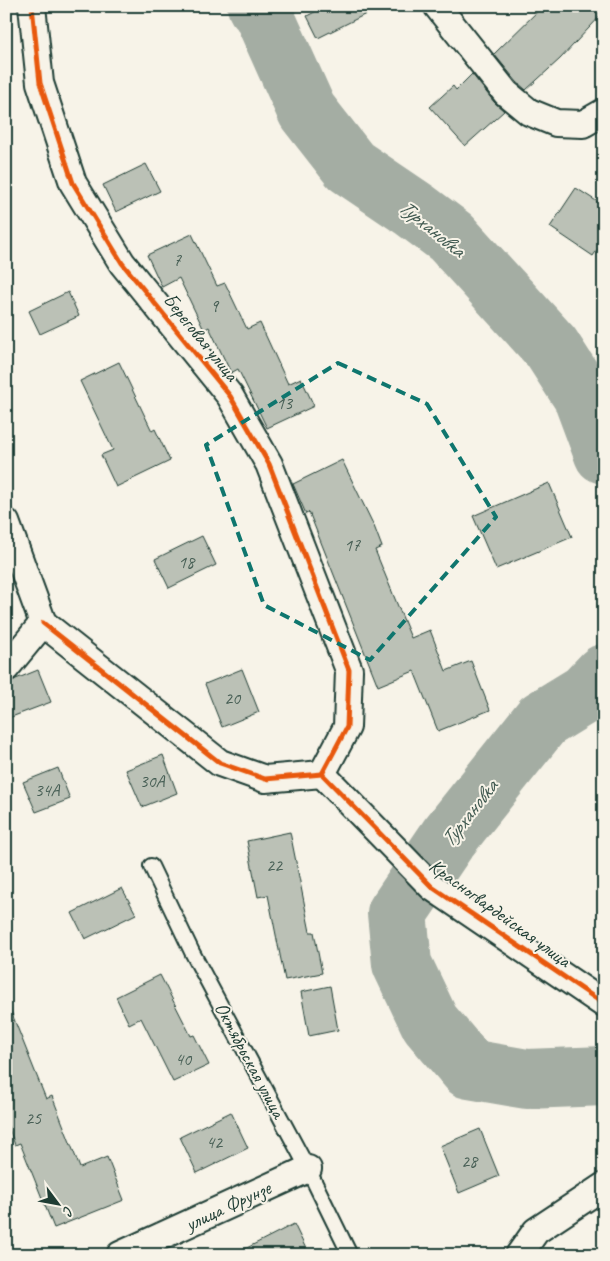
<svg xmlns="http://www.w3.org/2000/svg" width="610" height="1261" viewBox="0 0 610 1261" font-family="Caveat,sans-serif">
  <rect width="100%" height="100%" fill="#f7f3e8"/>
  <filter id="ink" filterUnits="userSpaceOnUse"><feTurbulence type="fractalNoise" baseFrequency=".02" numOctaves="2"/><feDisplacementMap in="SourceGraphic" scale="10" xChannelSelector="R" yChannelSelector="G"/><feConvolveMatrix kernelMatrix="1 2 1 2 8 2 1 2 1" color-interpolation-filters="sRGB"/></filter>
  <g filter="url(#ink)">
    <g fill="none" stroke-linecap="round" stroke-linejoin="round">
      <g stroke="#a4ada3" stroke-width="60">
        <polyline points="257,6 262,11 307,111 350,166 415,210 451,237 551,347 582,395 604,454"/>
        <polyline points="604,674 586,693 542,720 448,838 397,913 402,964 430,1023 469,1069 527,1079 604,1076"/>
      </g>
    </g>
    <g fill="#bbc1b6" stroke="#1f3d34">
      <polygon points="326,6 382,6 318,38 307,16"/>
      <polygon points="543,6 604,6 604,12 560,59 526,90 517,82 494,54"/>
      <polygon points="472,74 494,102 504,111 465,146 430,107 453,86 456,90"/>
      <polygon points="146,164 160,191 116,212 103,185"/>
      <polygon points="576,188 604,206 604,240 593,256 550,227"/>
      <polygon points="192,234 217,286 225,283 247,329 260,323 288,384 301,378 314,406 267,428 238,369 231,373 209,327 204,330 179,278 162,287 147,255"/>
      <polygon points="68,292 79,316 40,334 29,311"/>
      <polygon points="119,362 152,431 155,429 170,461 116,487 101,455 113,450 80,381"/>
      <polygon points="342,460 374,526 382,547 375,550 411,638 430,630 446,671 471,661 490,710 438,731 414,671 378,686 309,512 306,514 293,484"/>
      <polygon points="549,483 572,537 496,569 473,516"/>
      <polygon points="202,536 216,565 169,588 155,559"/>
      <polygon points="242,669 259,712 222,727 205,684"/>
      <polygon points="38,670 51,702 6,719 6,683"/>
      <polygon points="163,755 177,793 142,807 126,770"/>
      <polygon points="58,768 70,799 36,812 23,782"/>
      <polygon points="290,832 310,932 314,932 322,973 285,980 268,895 258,897 247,841"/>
      <polygon points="122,888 136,914 85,939 72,913"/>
      <polygon points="160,975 191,1036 194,1035 209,1065 173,1082 141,1018 129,1024 116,997"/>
      <polygon points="330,986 338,1030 309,1036 301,992"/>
      <polygon points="6,1004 8,1004 46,1099 52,1096 80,1168 107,1157 124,1200 54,1228 20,1143 15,1145 6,1121"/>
      <polygon points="231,1112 248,1148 197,1173 180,1137"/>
      <polygon points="480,1129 499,1176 459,1193 440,1146"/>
      <polygon points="294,1224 309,1255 233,1255"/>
    </g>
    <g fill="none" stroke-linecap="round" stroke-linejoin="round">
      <defs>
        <polyline id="lane" points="151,866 192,952 308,1169 350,1255"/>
        <g id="street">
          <polyline points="32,6 40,83 73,183 122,263 230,396 269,464 349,670 347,727 322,774"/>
          <polyline points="437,6 506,93 529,112 556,123 583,124 604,112"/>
          <polyline points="6,522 43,623"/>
          <polyline points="43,623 220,763 265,779 322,774"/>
          <polyline points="6,668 43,623"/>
          <polyline points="322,774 432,887 604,1004"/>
          <polyline points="120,1255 308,1169"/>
          <polyline points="519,1255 536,1231 604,1186"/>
        </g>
      </defs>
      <use href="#lane" stroke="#1f3d34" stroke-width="18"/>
      <use href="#street" stroke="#1f3d34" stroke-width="30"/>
      <use href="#lane" stroke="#f7f3e8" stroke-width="14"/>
      <use href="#street" stroke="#f7f3e8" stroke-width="26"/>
      <defs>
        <g id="cycleway">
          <polyline points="32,6 40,83 73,183 122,263 230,396 269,464 349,670 347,727 322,774"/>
          <polyline points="43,623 220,763 265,779 322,774"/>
          <polyline points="322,774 432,887 604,1004"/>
        </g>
      </defs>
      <use href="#cycleway" stroke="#f7f3e8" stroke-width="8"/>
      <use href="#cycleway" stroke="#e8590c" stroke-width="5"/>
    </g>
  </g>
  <path fill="none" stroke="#0f766e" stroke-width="4" stroke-dasharray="10 6" stroke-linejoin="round" d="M 338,363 L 427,404 L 496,517 L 370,660 L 264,605 L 206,445 Z"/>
  <g text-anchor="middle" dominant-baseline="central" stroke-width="4" stroke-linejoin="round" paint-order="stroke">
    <g font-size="18" fill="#465e54">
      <text x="177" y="260">7</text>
      <text x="214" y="306">9</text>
      <text x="284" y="403">13</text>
      <text x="352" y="545">17</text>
      <text x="186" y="562">18</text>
      <text x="232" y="698">20</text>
      <text x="152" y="781">30А</text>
      <text x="47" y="790">34А</text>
      <text x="274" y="865">22</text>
      <text x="183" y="1059">40</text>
      <text x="33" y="1118">25</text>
      <text x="214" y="1142">42</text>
      <text x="469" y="1161">28</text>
    </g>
    <g font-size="20" fill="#1f3d34" stroke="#f7f3e8">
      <text transform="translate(201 337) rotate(51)">Береговая улица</text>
      <text transform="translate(500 913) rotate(36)">Красногвардейская улица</text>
      <text transform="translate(250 1060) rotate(62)">Октябрьская улица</text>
      <text transform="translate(228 1206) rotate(-25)">улица Фрунзе</text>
    </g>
    <g font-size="21" font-style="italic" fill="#405950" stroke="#f7f3e8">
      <text transform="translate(432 228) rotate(39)">Турхановка</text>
      <text transform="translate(469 813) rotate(-52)">Турхановка</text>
    </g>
  </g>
  <rect width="610" height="1261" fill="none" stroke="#f7f3e8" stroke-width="25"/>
  <rect x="12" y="12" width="585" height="1236" fill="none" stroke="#1f3d34" stroke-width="2" filter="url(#ink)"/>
  <g transform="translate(58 1204) rotate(122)" stroke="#f7f3e8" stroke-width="4" paint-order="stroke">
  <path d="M0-4L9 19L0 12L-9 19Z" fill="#1f3d34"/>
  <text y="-8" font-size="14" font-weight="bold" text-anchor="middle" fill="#1f3d34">С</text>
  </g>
</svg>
